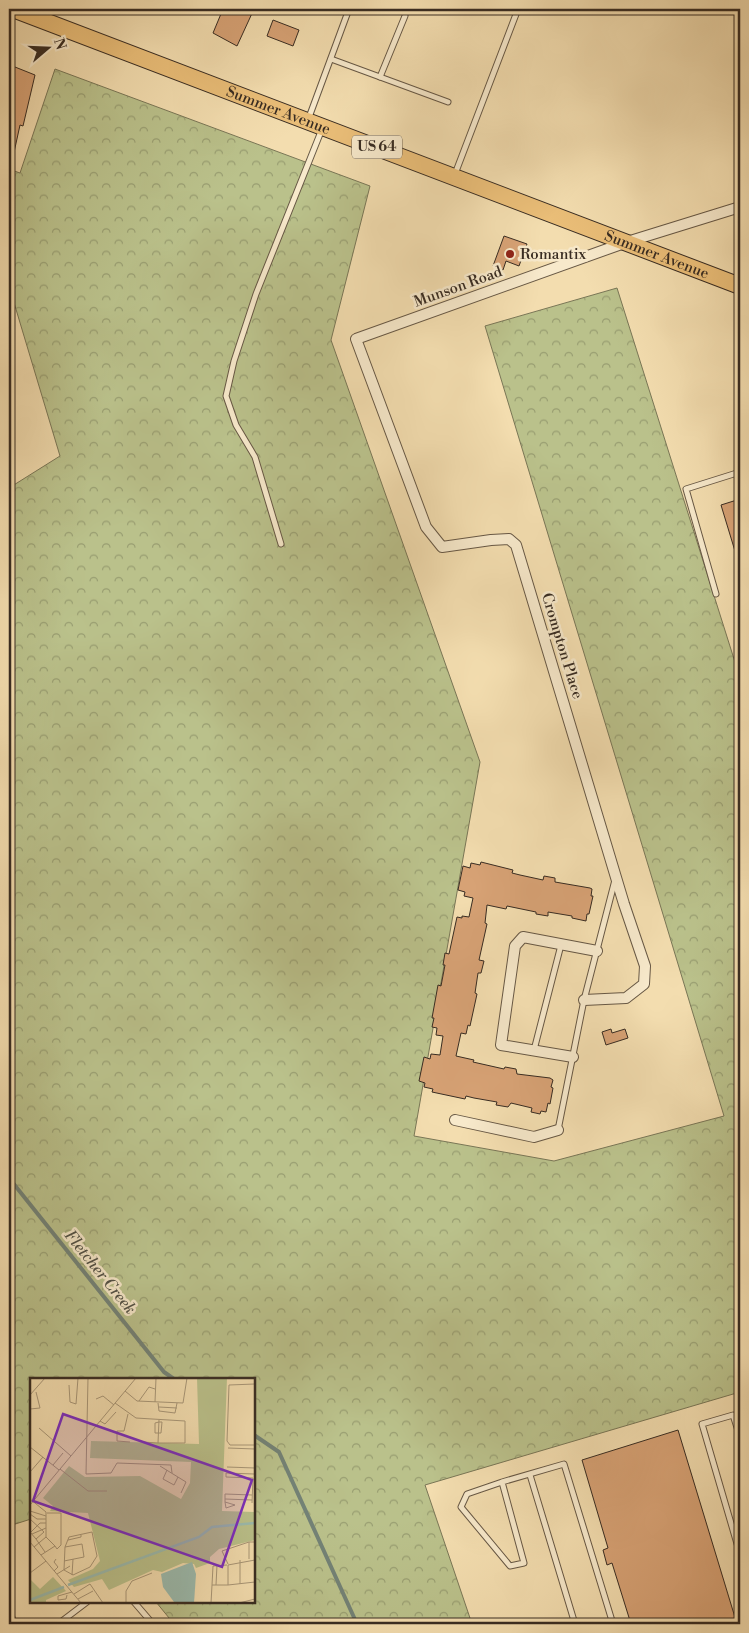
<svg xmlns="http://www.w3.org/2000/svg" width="749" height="1633" viewBox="0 0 749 1633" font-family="'Libre Bodoni',serif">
  <defs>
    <pattern id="forest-crowns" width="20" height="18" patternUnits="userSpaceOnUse" patternTransform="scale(1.25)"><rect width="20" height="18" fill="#bac18b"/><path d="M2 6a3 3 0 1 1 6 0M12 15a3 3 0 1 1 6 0" fill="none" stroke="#989d71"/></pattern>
  </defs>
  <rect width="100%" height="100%" fill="#f3ddaf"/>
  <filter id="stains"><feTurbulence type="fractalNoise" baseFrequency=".004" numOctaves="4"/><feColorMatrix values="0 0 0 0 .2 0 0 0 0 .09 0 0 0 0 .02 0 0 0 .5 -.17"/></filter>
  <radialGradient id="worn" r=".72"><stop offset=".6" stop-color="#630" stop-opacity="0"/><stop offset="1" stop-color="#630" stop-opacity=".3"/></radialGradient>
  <polygon fill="url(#forest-crowns)" stroke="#797656" points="55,69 370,186 331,340 480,762 414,1136 554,1161 724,1116 485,326 617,288 740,678 740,1392 425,1485 472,1624 174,1624 156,1602 254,1602 254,1379 31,1379 31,1519 9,1526 9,488 60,456 9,286 9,169 20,173"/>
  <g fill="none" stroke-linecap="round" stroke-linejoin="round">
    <g stroke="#738276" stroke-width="4">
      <polyline points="9,1178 164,1372 174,1379"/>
      <polyline points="254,1435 279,1452 357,1624"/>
    </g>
  </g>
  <g fill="#d7a275" stroke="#382c22">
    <polygon points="223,9 254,9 237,46 213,33"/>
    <polygon points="273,20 299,30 293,46 267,36"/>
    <polygon points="10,65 35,75 23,126 20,125 13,157 9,157 9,72"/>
    <polygon points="504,236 527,244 519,266 506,261 503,270 493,266"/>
    <polygon points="740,499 740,561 738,561 721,505"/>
    <polygon points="481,862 513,870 512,873 520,875 543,880 544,876 555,878 555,882 590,888 592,889 591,896 593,896 589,914 587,914 586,921 572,918 572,916 548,912 548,916 536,914 536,912 507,906 506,909 487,905 485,923 487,924 479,960 484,961 481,973 478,973 475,993 477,994 470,1026 468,1025 466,1034 461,1033 456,1056 474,1060 473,1062 504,1069 505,1067 516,1069 517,1074 550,1078 553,1080 551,1087 553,1088 550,1104 548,1103 546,1112 541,1111 540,1114 531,1112 532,1108 511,1103 508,1107 496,1105 497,1102 474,1098 466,1096 465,1099 432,1092 433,1089 424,1087 425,1083 419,1081 424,1057 430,1059 431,1054 440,1055 443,1036 436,1035 437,1028 432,1027 434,1018 432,1018 438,985 441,986 445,965 443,965 445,953 449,954 457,917 462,918 462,916 469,917 473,898 464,896 465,892 458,890 463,866 470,868 471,863 480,865"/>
    <polygon points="611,1029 612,1033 625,1029 628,1038 606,1045 602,1032"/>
    <polygon points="678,1430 737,1624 631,1624 612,1563 607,1565 603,1550 608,1548 582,1460"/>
  </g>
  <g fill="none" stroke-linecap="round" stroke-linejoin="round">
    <defs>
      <g id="service">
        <polyline points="331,59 448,102"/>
        <polyline points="380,77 405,16"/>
        <polyline points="308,120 349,9"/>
        <polyline points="455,174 518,9"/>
        <polyline points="281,544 255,457 236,425 226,396 234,361 256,294 322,129"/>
        <polyline points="716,594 686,489 740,472"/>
        <polyline points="534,1050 561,945"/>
        <polyline points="558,1130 584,1000 615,880"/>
        <polyline points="740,1437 733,1415 702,1424 740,1554"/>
        <polyline points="530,1475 575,1624"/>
        <polyline points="502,1482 467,1494 461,1507 510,1566 524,1563 502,1482 564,1464 613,1624"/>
        <polyline points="134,1602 153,1624"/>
        <polyline points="9,1608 14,1624"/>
        <polyline points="58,1624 87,1602"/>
      </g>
      <g id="minor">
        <polyline points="584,1000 626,998 644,984 645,966 624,904 516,545 509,539 491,540 442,547 426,527 356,339 627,242 740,207"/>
        <polyline points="573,1057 501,1045 515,946 523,937 597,951"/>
        <polyline points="455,1120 534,1137 558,1130"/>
      </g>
      <g id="primary">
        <path id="s1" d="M 13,9 L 740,286"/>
      </g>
    </defs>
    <use href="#service" stroke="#675845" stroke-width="7"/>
    <use href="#minor" stroke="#675845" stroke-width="12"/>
    <use href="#primary" stroke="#382c22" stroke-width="18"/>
    <use href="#service" stroke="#f7e9cb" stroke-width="5"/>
    <use href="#minor" stroke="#f7e9cb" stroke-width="10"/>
    <use href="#primary" stroke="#eabe78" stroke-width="16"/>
  </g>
  <circle fill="#8f2418" stroke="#f7e9cb" stroke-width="2" cx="510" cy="254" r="5"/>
  <g text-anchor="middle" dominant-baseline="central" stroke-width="5" stroke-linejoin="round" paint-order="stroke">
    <rect fill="#f7e9cb" stroke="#716555" stroke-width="1" x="352" y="135.5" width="50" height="23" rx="4"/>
    <g font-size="14" font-weight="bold" fill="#382c22">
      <text x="377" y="147">US 64</text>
    </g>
    <g font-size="15" fill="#382c22" stroke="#f7e9cb">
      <text stroke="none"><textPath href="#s1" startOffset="284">Summer Avenue</textPath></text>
      <text stroke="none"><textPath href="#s1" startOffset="689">Summer Avenue</textPath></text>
      <text transform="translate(458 287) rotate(-20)">Munson Road</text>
      <text transform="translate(562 646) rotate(73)">Crompton Place</text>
    </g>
    <g font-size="15" fill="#382c22" stroke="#f7e9cb" text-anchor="start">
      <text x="520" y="254">Romantix</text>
    </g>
    <g font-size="16" font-style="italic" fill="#515045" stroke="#f7e9cb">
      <text transform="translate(100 1272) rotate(51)">Fletcher Creek</text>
    </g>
  </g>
  <g transform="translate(30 1378)">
    <rect width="225" height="225" fill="#f3ddaf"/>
    <path d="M 167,0 L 197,0 L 192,133 L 225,134 L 225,162 L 189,171 L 180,179 L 180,185 L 166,190 L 164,186 L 153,185 L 132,194 L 123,192 L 79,212 L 72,201 L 44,209 L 38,202 L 63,191 L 70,183 L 58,135 L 20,133 L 23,128 L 13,120 L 39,88 L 55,99 L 110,98 L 151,121 L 160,105 L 161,84 L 60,80 L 61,63 L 169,66 ZM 23,199 L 36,213 L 16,222 L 16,225 L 0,225 L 0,201 L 10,211 Z" fill="#bac18b"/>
    <path d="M 162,184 L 166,196 L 164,225 L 144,224 L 133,209 L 131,196 Z" fill="#9bbbae"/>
    <path fill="none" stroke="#9bbbae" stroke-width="2.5" d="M 38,207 L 169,159 L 182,149 L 225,145M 0,222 L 34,209"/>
    <path fill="none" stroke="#a89677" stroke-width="1" d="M 58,0 L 56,96 L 81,95 L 87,85 L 141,87 L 142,95M 225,6 L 199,7 L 197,63 L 200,67 L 225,67M 39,7 L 40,24 L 46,26 L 48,0M 95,13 L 107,23 L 153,25 L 157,0M 0,17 L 15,0M 66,21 L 73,18 L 84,27M 109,23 L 119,9 L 125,11M 125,24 L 126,0M 85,25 L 106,40 L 155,43 L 155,65 L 128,65M 128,25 L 129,33 L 145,35 L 147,25M 129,29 L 147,30M 0,31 L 10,30 L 6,14M 98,36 L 94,53 L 87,53 L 87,63 L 100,64M 70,43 L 75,46 L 86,34M 129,44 L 132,44 L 131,55 L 125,55 L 125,45 ZM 9,50 L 41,78M 113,64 L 128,65 L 129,42M 0,69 L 29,92M 198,70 L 225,71M 23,87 L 33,75M 130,88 L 156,104 L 151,115M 197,89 L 225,90M 30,91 L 58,113 L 77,113M 137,92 L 133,101 L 144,107 L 148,99M 0,94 L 13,79M 223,100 L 196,99 L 196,95 L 224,96M 0,121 L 16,134 L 16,159 L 25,168 L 11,177M 195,121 L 222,122M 195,124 L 196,130 L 205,127 L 195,124 L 195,116 L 222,117M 222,125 L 223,100M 0,127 L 106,0M 0,133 L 16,138M 17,135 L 31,135 L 31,167 L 27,171 L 25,168M 0,136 L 7,141 L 16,141M 0,141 L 14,154 L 6,161 L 0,154M 0,155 L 10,145 L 16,145M 2,156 L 16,150M 6,161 L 15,174M 38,162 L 51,159 L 51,157M 0,164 L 51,225M 4,169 L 16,159M 219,181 L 219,164 L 225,164M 210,182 L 210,206M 34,183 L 54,179 L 52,166 L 35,169 L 34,192 L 43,197 L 60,189 L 67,178 L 62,154 L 39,159 L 35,169M 198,186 L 192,173 L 219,164M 24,193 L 28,189 L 24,184 L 26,181M 0,195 L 16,183M 27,196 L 40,188M 42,197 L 43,181M 182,207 L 183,188 L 197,187M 186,207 L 187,187M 198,207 L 225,204M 44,216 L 60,206 L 73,225M 37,217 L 36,221 L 28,222 L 28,218 L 42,214M 48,221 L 63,213M 96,225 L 96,213 L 102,203 L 122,195M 181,225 L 182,207 L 198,207 L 198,187 L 225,182M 209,225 L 225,221"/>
    <path fill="#7b2cbf" fill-opacity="0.15" stroke="#7b2cbf" stroke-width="2.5" d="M 33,36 L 222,102 L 192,189 L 3,123 Z"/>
    <rect width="225" height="225" fill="none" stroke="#382c22" stroke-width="2.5"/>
  </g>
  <rect width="749" height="1633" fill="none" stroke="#f3ddaf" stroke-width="30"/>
  <rect x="10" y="10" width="729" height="1613" fill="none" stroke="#382c22" stroke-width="2.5"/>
  <rect x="15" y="15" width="719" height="1603" fill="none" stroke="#382c22"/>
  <g transform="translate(48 48) rotate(71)" stroke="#f7e9cb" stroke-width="4" paint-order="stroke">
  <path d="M0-4L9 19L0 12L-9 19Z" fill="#382c22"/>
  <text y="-8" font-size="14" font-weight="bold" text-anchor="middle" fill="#382c22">N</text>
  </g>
  <rect width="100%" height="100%" filter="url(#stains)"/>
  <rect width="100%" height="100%" fill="url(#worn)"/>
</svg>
